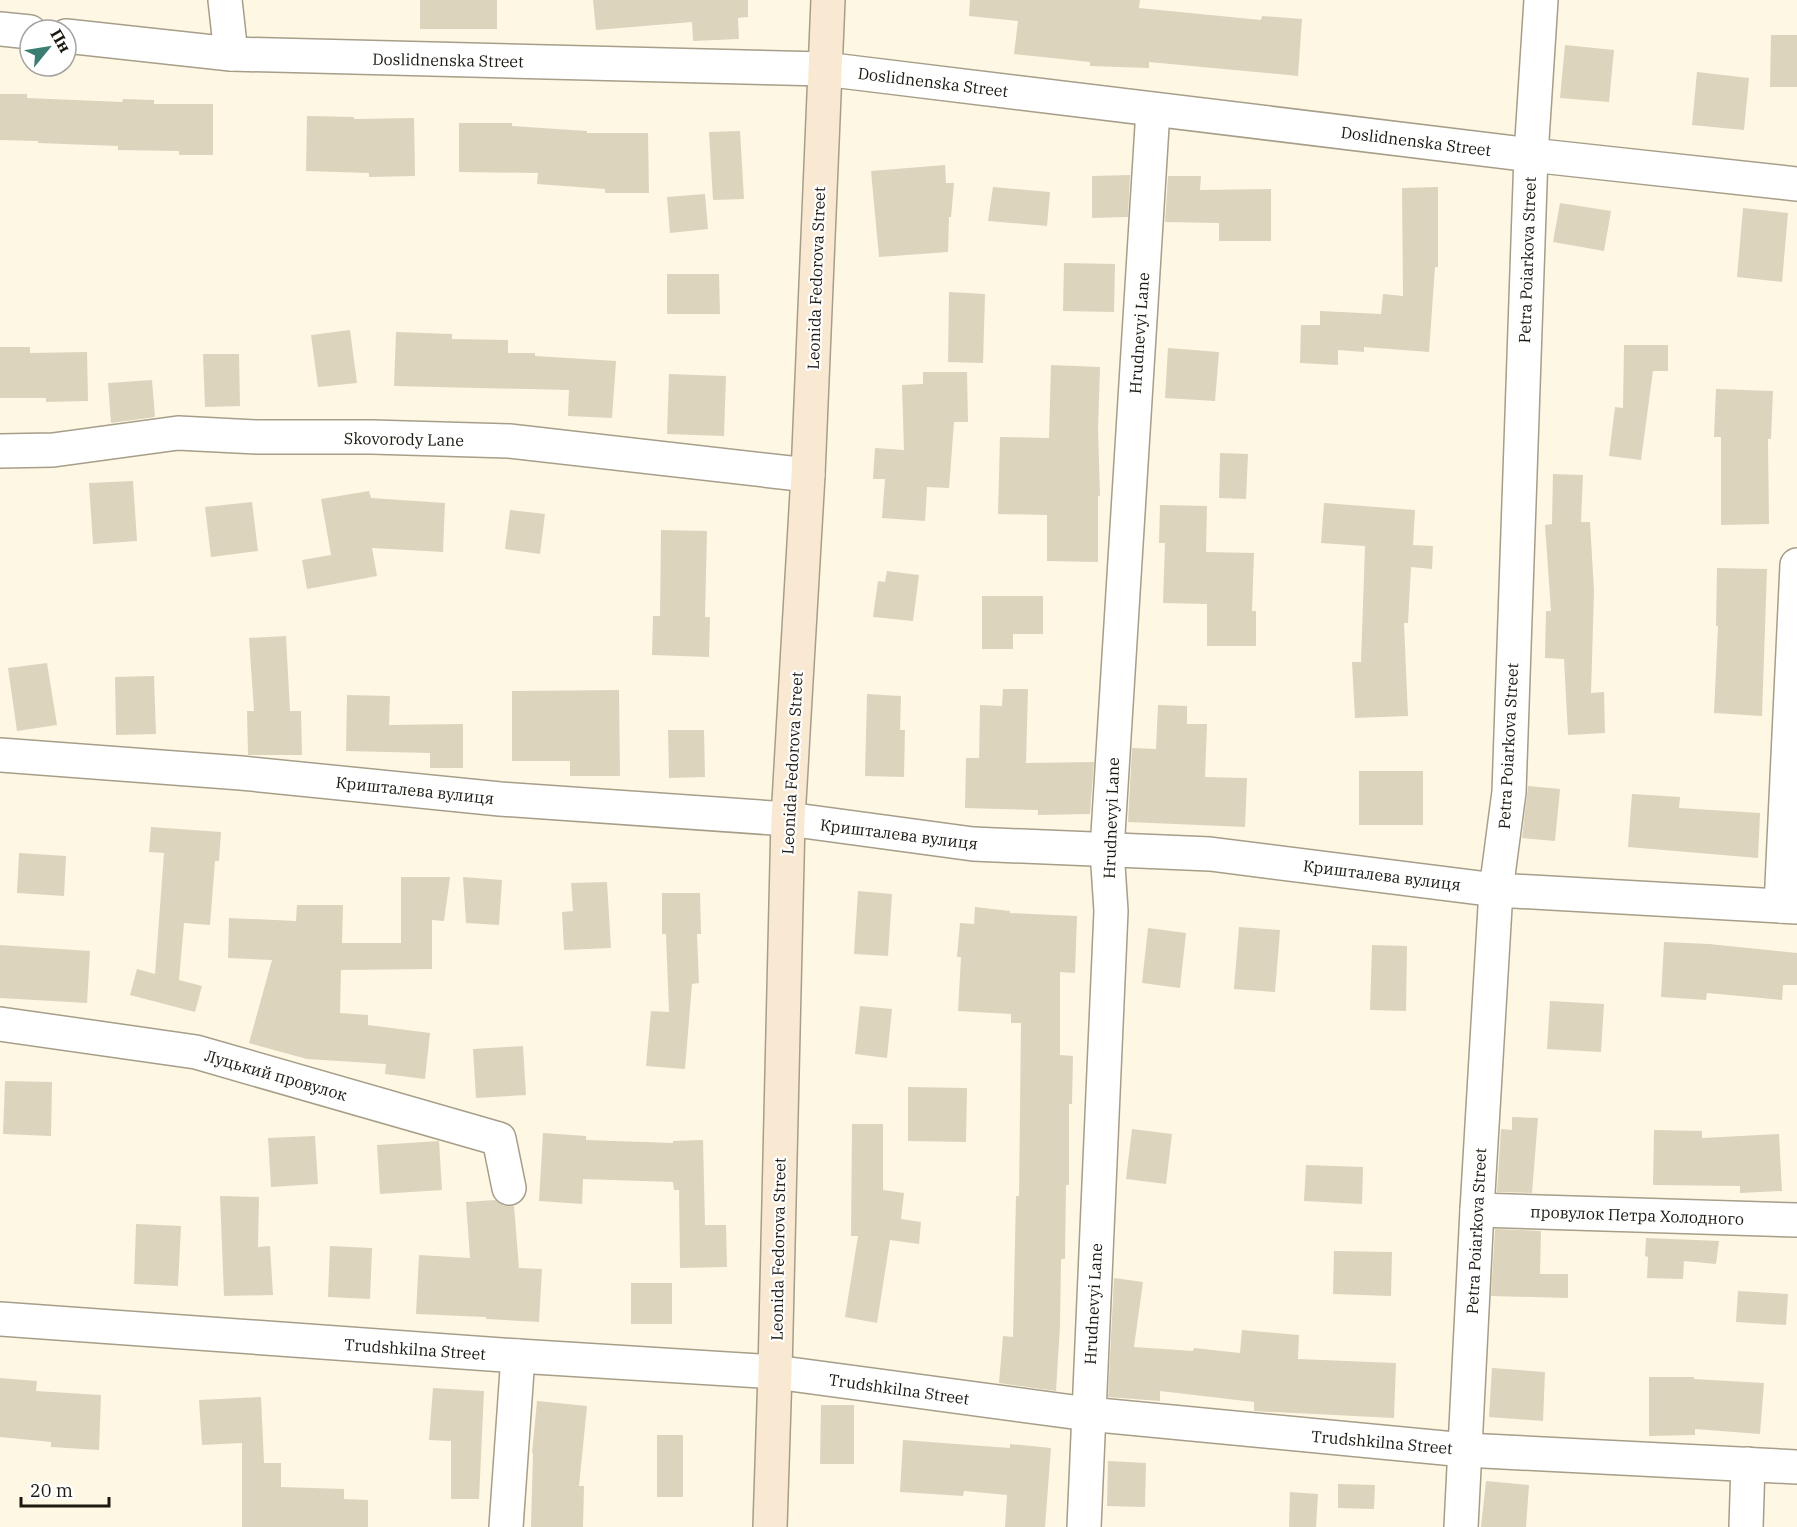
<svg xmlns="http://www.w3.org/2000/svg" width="1797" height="1527" viewBox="0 0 1797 1527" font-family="'IBM Plex Serif',serif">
  <rect width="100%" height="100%" fill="#fef7e4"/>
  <g fill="#ddd4bd">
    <rect x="420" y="0" width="77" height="29"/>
    <polygon points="593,0 748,0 748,17 738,18 739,39 693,41 692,22 596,30"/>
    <polygon points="970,0 1140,0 1139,8 1261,20 1262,16 1302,19 1298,76 1149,62 1149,68 1090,66 1090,62 1014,54 1018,21 969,16"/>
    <polygon points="1771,35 1797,35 1797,87 1770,87"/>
    <polygon points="1565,45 1614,50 1609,102 1560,98"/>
    <polygon points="1697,72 1749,78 1744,130 1692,125"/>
    <polygon points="0,94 27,94 27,98 122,102 123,99 154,100 154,104 213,104 213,155 179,155 179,151 118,150 118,146 38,143 38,141 0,140"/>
    <polygon points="307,116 354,117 354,119 414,118 415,176 369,177 369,173 306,171"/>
    <polygon points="459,123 512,123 512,126 587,131 587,133 648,133 649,193 605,193 605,189 537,184 538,173 459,172"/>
    <polygon points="740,131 744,199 713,200 709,132"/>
    <polygon points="945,165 946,183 954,183 951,217 949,217 948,252 879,257 871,171"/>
    <polygon points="1130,175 1128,217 1092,218 1092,176"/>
    <polygon points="1168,176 1201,176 1200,190 1271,189 1271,241 1219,241 1219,223 1165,222"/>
    <polygon points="993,187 1050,192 1047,226 988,221"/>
    <polygon points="1438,187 1438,267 1435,267 1429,352 1364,347 1364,352 1338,350 1338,365 1300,363 1301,325 1320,325 1320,311 1381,314 1383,294 1403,296 1402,188"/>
    <polygon points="705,194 708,229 670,233 667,197"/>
    <polygon points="1560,203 1611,211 1604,251 1553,242"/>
    <polygon points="1743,208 1788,213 1782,282 1737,277"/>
    <polygon points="1064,263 1115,264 1114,312 1063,311"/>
    <polygon points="667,274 719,274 720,314 667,314"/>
    <polygon points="949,292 985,294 983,363 948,362"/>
    <polygon points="350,330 357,383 318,387 311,335"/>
    <polygon points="396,332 452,334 452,339 508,340 508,353 535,353 535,356 616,361 612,418 568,416 569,390 394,386"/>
    <polygon points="1624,345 1668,345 1668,371 1653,371 1641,460 1609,456 1615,407 1623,408"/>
    <polygon points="0,347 30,347 30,353 87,352 88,401 46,402 46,398 0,398"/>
    <polygon points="1168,348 1219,352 1215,401 1165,398"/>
    <polygon points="203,354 239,354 240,406 205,407"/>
    <polygon points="1051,365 1100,367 1098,430 1100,496 1098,496 1098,562 1047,561 1047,515 998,514 1000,437 1049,438"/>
    <polygon points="923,372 967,372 968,422 954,422 949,488 927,487 925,521 882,518 885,479 873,479 875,448 904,450 902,385 923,384"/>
    <polygon points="669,374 726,376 724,436 667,434"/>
    <polygon points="152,380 155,417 111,423 108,383"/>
    <polygon points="1716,389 1773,391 1771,439 1768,439 1769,524 1721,525 1721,437 1714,437"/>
    <polygon points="1220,453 1248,454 1246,499 1219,498"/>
    <polygon points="1553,474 1583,475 1581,522 1590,522 1594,591 1591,693 1604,692 1605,733 1568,735 1564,659 1545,658 1546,611 1551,611 1545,525 1552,524"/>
    <polygon points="133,481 137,541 93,544 89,483"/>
    <polygon points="369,491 371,498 445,503 443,552 372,548 377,576 307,589 302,560 331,555 321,499"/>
    <polygon points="252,502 258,551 211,557 205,507"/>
    <polygon points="1324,503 1415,510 1413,545 1433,546 1432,569 1411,567 1408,623 1404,623 1408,716 1355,718 1352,662 1361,662 1365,546 1321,543"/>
    <polygon points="1160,505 1207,506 1206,552 1254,553 1252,611 1256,611 1256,646 1207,646 1207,604 1163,603 1165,543 1159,543"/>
    <polygon points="510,510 545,514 540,554 505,549"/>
    <polygon points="661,530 707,531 705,617 710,617 709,657 652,655 653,616 660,616"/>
    <polygon points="1717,568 1767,569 1762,716 1714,713 1718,626 1716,626"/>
    <polygon points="887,571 919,575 913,621 873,617 878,581 885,582"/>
    <polygon points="982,596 1043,596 1043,634 1013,634 1013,649 982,649"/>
    <polygon points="286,636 290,711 301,711 302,755 248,755 247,711 254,711 249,638"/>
    <polygon points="47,663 57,725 17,731 8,668"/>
    <polygon points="154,676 156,734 116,735 115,677"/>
    <polygon points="1003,689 1028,689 1026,763 1094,762 1090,814 1038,815 1038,810 965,808 966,758 979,758 980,705 1002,706"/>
    <polygon points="619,690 620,776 570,776 570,761 512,761 512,691"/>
    <polygon points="867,694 901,696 900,730 905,730 904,777 865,776"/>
    <polygon points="347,695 390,696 389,725 463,724 463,768 430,768 430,753 346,751"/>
    <polygon points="1158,705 1187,706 1187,724 1207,724 1205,777 1247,778 1245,827 1128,822 1132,748 1156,749"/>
    <polygon points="668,730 704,730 705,777 669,778"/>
    <rect x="1359" y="771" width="64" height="54"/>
    <polygon points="1528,786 1560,789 1555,841 1522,838"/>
    <polygon points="1632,794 1680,797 1679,808 1760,813 1758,858 1628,847"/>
    <polygon points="151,827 221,832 219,861 215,861 210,925 184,923 179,980 202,986 195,1012 130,995 137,969 155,974 164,853 149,852"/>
    <polygon points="19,853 66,856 64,896 17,893"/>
    <polygon points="401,877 450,877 444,921 432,920 432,969 341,970 340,1013 368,1015 368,1025 430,1033 425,1079 385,1074 386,1064 307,1059 249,1043 272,960 228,958 229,918 296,921 297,905 343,905 342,943 401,943"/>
    <polygon points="463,877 502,880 499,925 466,923"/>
    <polygon points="607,882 611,948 564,950 562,912 573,911 571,883"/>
    <polygon points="858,891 892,894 888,956 854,954"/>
    <polygon points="662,893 700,893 701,934 697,934 699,983 692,984 685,1069 646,1066 651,1011 669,1012 666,934 662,934"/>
    <polygon points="975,907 1010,911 1010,913 1077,916 1075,973 1060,972 1060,1055 1073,1056 1072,1104 1069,1104 1069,1185 1066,1185 1065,1259 1061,1259 1060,1326 1056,1391 999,1383 1003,1336 1013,1337 1016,1196 1019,1196 1021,1023 1011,1023 1011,1014 958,1011 961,957 957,957 960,923 974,924"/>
    <polygon points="1239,927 1280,930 1275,992 1234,989"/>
    <polygon points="1148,928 1186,933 1180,988 1142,983"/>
    <polygon points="1664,942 1709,944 1797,953 1797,985 1783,985 1782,1000 1707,993 1706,1000 1661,997"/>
    <polygon points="0,945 90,951 87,1003 0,998"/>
    <polygon points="1372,945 1407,946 1406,1011 1370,1010"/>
    <polygon points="1550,1001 1604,1004 1601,1052 1547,1049"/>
    <polygon points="860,1006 892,1009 887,1058 855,1054"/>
    <polygon points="523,1046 526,1095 476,1098 473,1049"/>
    <polygon points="5,1081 52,1082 51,1136 3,1134"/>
    <polygon points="908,1087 967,1088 966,1142 908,1141"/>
    <polygon points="1512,1117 1538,1118 1532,1193 1497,1192 1501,1129 1512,1130"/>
    <polygon points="852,1124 883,1124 883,1190 904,1193 901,1219 921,1222 919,1244 890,1240 877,1323 845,1317 858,1236 851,1236"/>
    <polygon points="1132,1129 1172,1134 1166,1184 1126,1179"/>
    <polygon points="1654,1130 1702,1131 1702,1138 1779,1134 1782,1191 1740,1193 1740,1186 1653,1185"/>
    <polygon points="543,1133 586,1136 586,1140 673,1143 673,1141 703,1140 705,1225 726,1225 727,1267 680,1268 679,1190 674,1190 673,1182 583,1179 582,1204 539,1201"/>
    <polygon points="315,1136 318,1184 271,1187 268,1138"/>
    <polygon points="439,1141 442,1190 380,1194 377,1145"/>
    <polygon points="1306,1165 1363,1167 1362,1204 1304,1201"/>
    <polygon points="220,1196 259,1197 258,1247 270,1246 273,1295 224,1296"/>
    <polygon points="495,1200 504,1206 514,1206 519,1268 542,1269 539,1322 486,1319 486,1317 416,1314 419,1255 470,1258 466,1202"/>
    <polygon points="136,1224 181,1226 178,1286 134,1284"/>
    <polygon points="1495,1229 1541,1231 1540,1274 1568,1274 1568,1298 1491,1296"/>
    <polygon points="1646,1238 1719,1241 1716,1264 1684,1261 1683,1279 1647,1278 1648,1257 1645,1256"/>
    <polygon points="330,1246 372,1248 370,1299 328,1297"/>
    <polygon points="1334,1251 1392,1252 1391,1296 1333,1294"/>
    <polygon points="1114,1278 1143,1282 1134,1347 1193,1351 1194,1348 1240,1353 1242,1330 1299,1335 1298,1359 1396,1363 1394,1418 1254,1411 1254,1402 1160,1391 1160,1401 1108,1397"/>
    <rect x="631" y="1283" width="41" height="41"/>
    <polygon points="1738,1291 1788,1294 1786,1325 1736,1322"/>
    <polygon points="1492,1368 1545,1372 1543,1421 1489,1417"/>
    <polygon points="1649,1377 1694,1377 1694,1379 1764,1383 1760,1434 1695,1429 1695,1435 1649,1436"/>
    <polygon points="0,1378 37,1381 36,1391 101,1395 99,1450 51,1447 51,1442 0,1437"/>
    <polygon points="433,1388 484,1391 479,1499 451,1499 451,1441 429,1440"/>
    <polygon points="261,1397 264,1463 281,1463 281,1487 344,1489 344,1499 368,1500 368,1527 242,1527 242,1443 202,1445 199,1400"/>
    <polygon points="537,1401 587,1406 579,1486 584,1486 583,1527 531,1527 533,1453 532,1453"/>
    <polygon points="821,1405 854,1405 854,1464 820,1464"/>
    <rect x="657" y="1435" width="26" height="62"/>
    <polygon points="903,1440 1010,1448 1010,1444 1051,1448 1045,1527 1005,1527 1007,1495 964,1491 963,1496 900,1492"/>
    <polygon points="1108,1461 1146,1463 1145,1507 1107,1506"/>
    <polygon points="1486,1481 1529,1485 1526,1527 1481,1527"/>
    <polygon points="1338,1484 1375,1485 1374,1509 1338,1508"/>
    <polygon points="1290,1492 1318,1494 1316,1527 1289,1527"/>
  </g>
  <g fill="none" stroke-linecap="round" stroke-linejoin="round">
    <defs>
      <g id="street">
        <polyline points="225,0 231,54"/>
        <polyline points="0,29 30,32"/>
        <polyline points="66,36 231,54 824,69 1531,155 1797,184"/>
        <polyline points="0,451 53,450 178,433 257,437 372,437 509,441 808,475"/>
        <polyline points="0,755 241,773 500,799 788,819 973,844 1210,854 1496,890 1797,907"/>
        <polyline points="1781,906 1797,565"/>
        <polyline points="0,1024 196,1052 499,1139 509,1188"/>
        <polyline points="1477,1210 1797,1220"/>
        <polyline points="0,1319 518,1356 775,1372 1088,1414 1465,1450 1797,1467"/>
        <polyline points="506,1527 518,1356"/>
        <polyline points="1084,1527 1111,911 1107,850 1153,110"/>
        <polyline points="1461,1527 1477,1210 1496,890 1509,792 1531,155 1541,0"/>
        <polyline points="1746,1527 1748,1464"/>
      </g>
      <polyline id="secondary" points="770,1527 775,1372 788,819 808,475 828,0"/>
    </defs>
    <use href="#street" stroke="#a69e88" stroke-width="36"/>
    <use href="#secondary" stroke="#a69e88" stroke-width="36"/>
    <use href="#street" stroke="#fff" stroke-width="33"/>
    <use href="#secondary" stroke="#fae9d2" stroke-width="33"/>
  </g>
  <g text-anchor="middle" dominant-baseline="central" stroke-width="4.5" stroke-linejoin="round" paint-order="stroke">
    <g font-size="16" fill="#1c1911" stroke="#fff">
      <text transform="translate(448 60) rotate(1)">Doslidnenska Street</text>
      <text transform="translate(933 82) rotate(7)">Doslidnenska Street</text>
      <text transform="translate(1416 141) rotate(7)">Doslidnenska Street</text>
      <text transform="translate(1527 260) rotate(-88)">Petra Poiarkova Street</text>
      <text transform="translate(816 278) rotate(-88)">Leonida Fedorova Street</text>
      <text transform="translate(1139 333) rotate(-86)">Hrudnevyi Lane</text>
      <text transform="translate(404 439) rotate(1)">Skovorody Lane</text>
      <text transform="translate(1508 746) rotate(-87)">Petra Poiarkova Street</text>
      <text transform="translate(792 763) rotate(-87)">Leonida Fedorova Street</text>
      <text transform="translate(415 790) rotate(6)">Кришталева вулиця</text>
      <text transform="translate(1111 818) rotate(-88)">Hrudnevyi Lane</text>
      <text transform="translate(899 834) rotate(7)">Кришталева вулиця</text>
      <text transform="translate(1382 875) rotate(7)">Кришталева вулиця</text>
      <text transform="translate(276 1075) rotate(16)">Луцький провулок</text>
      <text transform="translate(1637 1215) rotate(2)">провулок Петра Холодного</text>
      <text transform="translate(1476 1231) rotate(-87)">Petra Poiarkova Street</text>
      <text transform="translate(778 1249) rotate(-89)">Leonida Fedorova Street</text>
      <text transform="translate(1093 1304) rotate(-87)">Hrudnevyi Lane</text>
      <text transform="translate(415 1349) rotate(4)">Trudshkilna Street</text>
      <text transform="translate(899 1389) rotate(8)">Trudshkilna Street</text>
      <text transform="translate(1382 1442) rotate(5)">Trudshkilna Street</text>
    </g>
  </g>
  <g transform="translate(48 48) rotate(60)"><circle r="28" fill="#ffffff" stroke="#a4a3a0" stroke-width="1.5"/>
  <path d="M0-4.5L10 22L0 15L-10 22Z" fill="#3a7e71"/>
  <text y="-9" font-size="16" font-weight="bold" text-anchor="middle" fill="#1c1911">Пн</text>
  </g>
  <path d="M21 1497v9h88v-9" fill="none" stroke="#1c1911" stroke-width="3"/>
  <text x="30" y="1497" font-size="18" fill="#1c1911" stroke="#ffffff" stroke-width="4.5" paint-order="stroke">20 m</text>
</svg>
